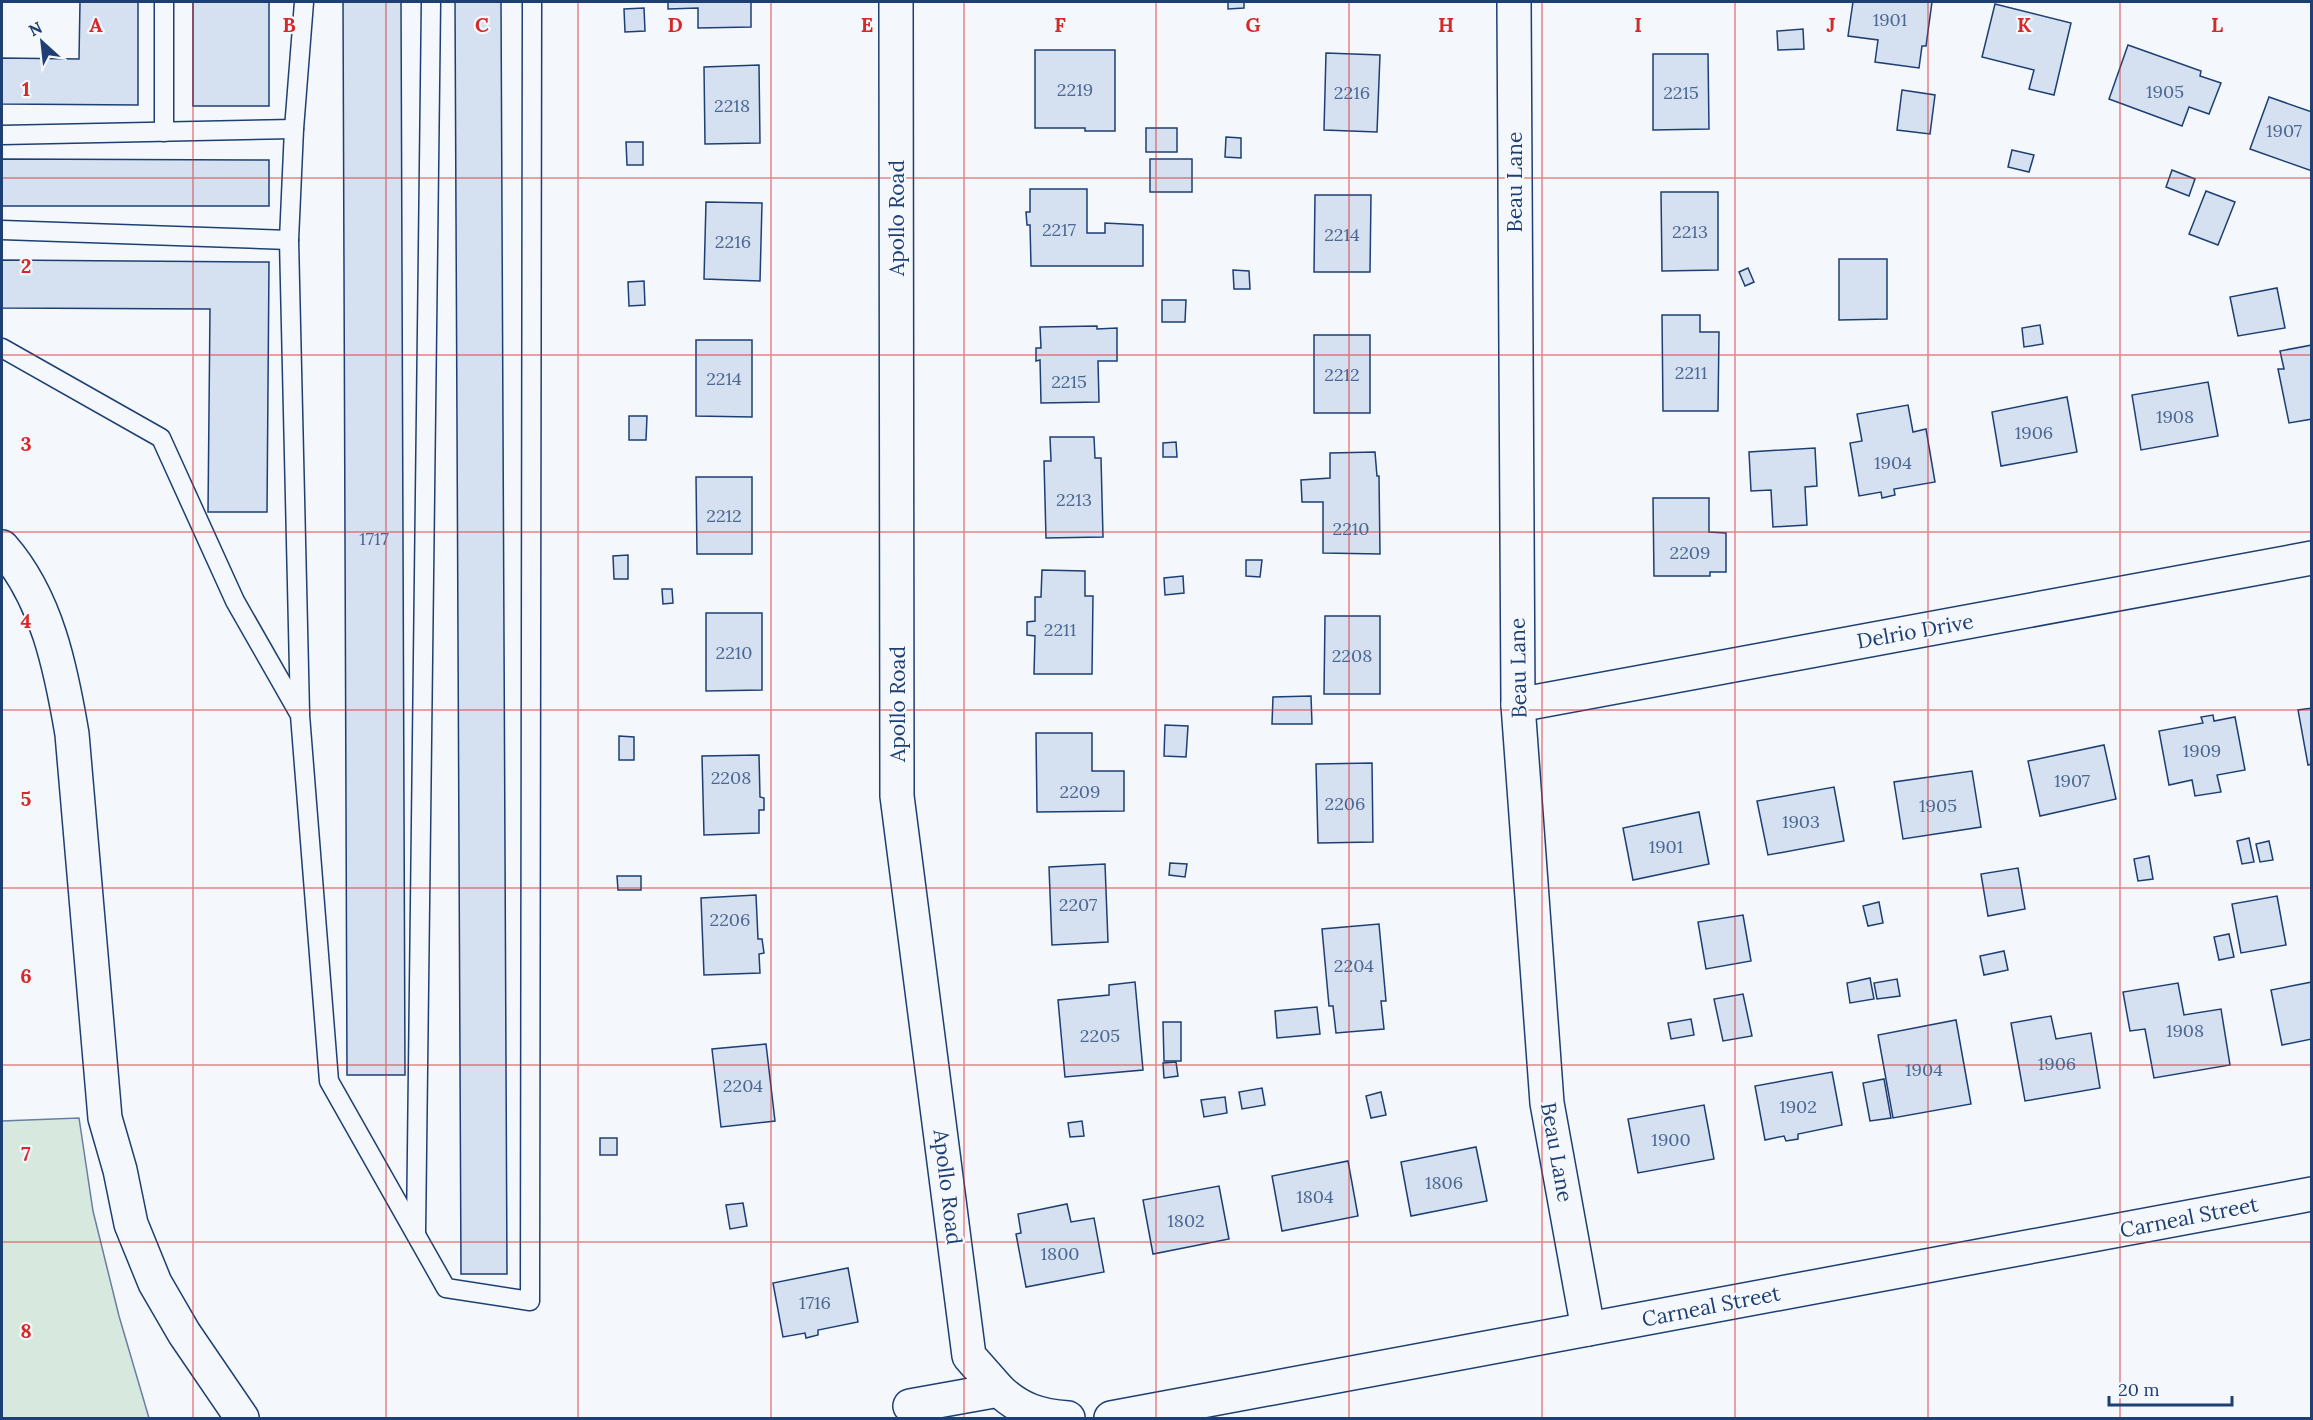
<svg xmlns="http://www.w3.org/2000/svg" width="2313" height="1420" viewBox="0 0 2313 1420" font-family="Lora,serif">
  <rect width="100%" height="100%" fill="#f4f7fb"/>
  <polygon fill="#d7e8df" stroke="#687fa3" stroke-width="1.5" points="79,1118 93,1211 119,1316 149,1418 2,1418 2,1121"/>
  <g fill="#d5e0f0" stroke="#1d3f73" stroke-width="1.5">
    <polygon points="80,2 138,2 138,105 2,104 2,58 79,59"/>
    <rect x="193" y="2" width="76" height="104"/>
    <polygon points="343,2 401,2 405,1075 347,1075"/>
    <polygon points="455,2 501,2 507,1274 461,1274"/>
    <polygon points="668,2 751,2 751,27 698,28 698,8 668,9"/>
    <polygon points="1228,2 1244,2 1244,8 1228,9"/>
    <polygon points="1853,2 1932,2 1926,46 1922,46 1919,68 1875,62 1878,40 1848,36"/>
    <polygon points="1995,4 2071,23 2054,95 2029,89 2034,70 1982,57"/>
    <polygon points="644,8 645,31 625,32 624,9"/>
    <polygon points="1803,29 1804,49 1778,50 1777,31"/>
    <polygon points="2128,45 2201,71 2200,76 2221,83 2209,114 2189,107 2182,126 2109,99"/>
    <polygon points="1035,50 1115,50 1115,131 1085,131 1085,128 1035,128"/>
    <polygon points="1326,53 1380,55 1377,132 1324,130"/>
    <polygon points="1653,54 1708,54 1709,129 1653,130"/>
    <polygon points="759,65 760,143 705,144 704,67"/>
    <polygon points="1902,90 1935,95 1930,134 1897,130"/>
    <polygon points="2269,97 2312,112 2312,171 2250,149"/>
    <rect x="1146" y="128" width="31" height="24"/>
    <polygon points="1226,137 1241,138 1241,158 1225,157"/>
    <polygon points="626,142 643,142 643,165 627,165"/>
    <polygon points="2012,150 2034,155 2029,172 2008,167"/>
    <polygon points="2,159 269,160 269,206 2,206"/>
    <rect x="1150" y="159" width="42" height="33"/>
    <polygon points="2172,170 2195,179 2189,196 2166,187"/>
    <polygon points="1030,189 1087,189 1087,233 1105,233 1105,223 1143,225 1143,266 1031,266 1030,225 1027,225 1026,212 1030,212"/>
    <polygon points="2206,191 2235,202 2218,245 2189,234"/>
    <polygon points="1661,192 1718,192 1718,270 1662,271"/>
    <polygon points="1315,195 1371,195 1370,272 1314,272"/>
    <polygon points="706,202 762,203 760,281 704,279"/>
    <polygon points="1839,259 1887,259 1887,319 1839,320"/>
    <polygon points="2,260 269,262 267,512 208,512 210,309 2,308"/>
    <polygon points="1748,268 1754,282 1745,286 1739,272"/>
    <polygon points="1233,270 1249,271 1250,289 1234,289"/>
    <polygon points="644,281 645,305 629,306 628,282"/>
    <polygon points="2277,288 2285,328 2238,336 2230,297"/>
    <polygon points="1162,300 1186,300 1185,322 1162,322"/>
    <polygon points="1662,315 1700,315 1700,332 1719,332 1718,411 1663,411"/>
    <polygon points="2040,325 2043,344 2024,347 2022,328"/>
    <polygon points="1097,326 1097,329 1117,328 1117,361 1098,361 1099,402 1041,403 1040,360 1036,361 1036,348 1041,348 1040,327"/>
    <rect x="1314" y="335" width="56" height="78"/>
    <polygon points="696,340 752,340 752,417 696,416"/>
    <polygon points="2312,345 2312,419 2289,423 2278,369 2284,369 2280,351"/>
    <polygon points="2208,382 2218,436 2141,450 2132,395"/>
    <polygon points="2067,397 2077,452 2001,466 1992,412"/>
    <polygon points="1908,405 1913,432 1926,429 1935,482 1894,489 1895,495 1882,498 1881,492 1859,496 1850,443 1862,441 1857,414"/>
    <polygon points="629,416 647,416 646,440 629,440"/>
    <polygon points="1050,437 1094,437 1095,458 1101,458 1103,537 1046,538 1044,461 1051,461"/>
    <polygon points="1176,442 1177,457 1163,457 1163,443"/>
    <polygon points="1815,448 1817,486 1805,487 1807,525 1773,527 1771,490 1751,491 1749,452"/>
    <polygon points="1375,452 1377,476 1379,476 1380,554 1323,553 1323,502 1302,502 1301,480 1330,478 1330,453"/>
    <polygon points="696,477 752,477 752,554 697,554"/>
    <polygon points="1653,498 1709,498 1709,532 1726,533 1726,572 1710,572 1710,576 1654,576"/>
    <polygon points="628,555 628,579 614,579 613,556"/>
    <polygon points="1246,560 1262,560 1260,577 1246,576"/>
    <polygon points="1042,570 1085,571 1085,596 1093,596 1092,674 1034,674 1035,636 1027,635 1027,622 1035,621 1035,597 1041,597"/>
    <polygon points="1183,576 1184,593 1165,595 1164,578"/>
    <polygon points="662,589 672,589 673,603 663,604"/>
    <polygon points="706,613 762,613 762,690 706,691"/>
    <polygon points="1325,616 1380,616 1380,694 1324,694"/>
    <polygon points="1311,696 1312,724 1272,724 1273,697"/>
    <polygon points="2312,708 2312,764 2308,765 2298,710"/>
    <polygon points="2213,715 2214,721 2235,717 2245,770 2217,775 2221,792 2195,796 2192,780 2169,785 2159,731 2203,723 2201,717"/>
    <polygon points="1165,725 1188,726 1186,757 1164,756"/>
    <polygon points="1036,733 1092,733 1092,771 1124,771 1124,811 1037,812"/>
    <polygon points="619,736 634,737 634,760 619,760"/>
    <polygon points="2104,745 2116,799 2040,816 2028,761"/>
    <polygon points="759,755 760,797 764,798 764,810 759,810 759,833 704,835 702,756"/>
    <polygon points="1372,763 1373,842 1318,843 1316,764"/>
    <polygon points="1972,771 1981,827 1903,839 1894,782"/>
    <polygon points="1834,787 1844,841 1768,855 1757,801"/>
    <polygon points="1699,812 1709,864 1633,880 1623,828"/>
    <polygon points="2249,838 2254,862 2242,864 2237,841"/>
    <polygon points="2269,841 2273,860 2260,862 2256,844"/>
    <polygon points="2149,856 2153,879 2138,881 2134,859"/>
    <polygon points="1170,863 1187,864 1185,877 1169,875"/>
    <polygon points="1105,864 1108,942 1052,945 1049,867"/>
    <polygon points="2018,868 2025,909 1988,916 1981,874"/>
    <polygon points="617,876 641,876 641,890 618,890"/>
    <polygon points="756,895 758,939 762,939 764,953 759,954 760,973 704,975 701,898"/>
    <polygon points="2277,896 2286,945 2241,953 2232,904"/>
    <polygon points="1879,902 1883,923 1868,926 1863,906"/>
    <polygon points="1743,915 1751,961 1706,969 1698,922"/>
    <polygon points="1379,924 1386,1001 1381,1001 1384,1029 1336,1033 1333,1006 1329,1006 1322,929"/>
    <polygon points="2229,934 2234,957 2219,960 2214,937"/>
    <polygon points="2004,951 2008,970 1984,975 1980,956"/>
    <polygon points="1870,978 1874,999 1850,1003 1847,983"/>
    <polygon points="1897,979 1900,996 1877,999 1874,983"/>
    <polygon points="1135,982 1143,1070 1065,1077 1058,1000 1109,995 1109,985"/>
    <polygon points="2312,982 2312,1039 2282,1045 2271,990"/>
    <polygon points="2178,983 2184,1015 2221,1009 2230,1065 2154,1078 2145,1029 2130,1031 2123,992"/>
    <polygon points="1743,994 1752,1036 1723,1041 1714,999"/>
    <polygon points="1317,1007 1320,1034 1277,1038 1275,1011"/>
    <polygon points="2051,1016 2056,1039 2091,1033 2100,1088 2025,1101 2011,1023"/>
    <polygon points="1691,1019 1694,1035 1671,1039 1668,1023"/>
    <polygon points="1956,1020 1971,1104 1893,1118 1878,1035"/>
    <polygon points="1163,1022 1181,1022 1181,1061 1164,1061"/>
    <polygon points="766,1044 775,1121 721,1127 712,1049"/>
    <polygon points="1176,1062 1178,1076 1164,1078 1163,1063"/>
    <polygon points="1832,1072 1842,1125 1798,1134 1798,1139 1786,1141 1784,1136 1765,1140 1755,1086"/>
    <polygon points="1884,1079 1891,1118 1870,1121 1863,1083"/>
    <polygon points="1262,1088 1265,1105 1242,1109 1239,1092"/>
    <polygon points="1381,1092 1386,1115 1371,1118 1366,1096"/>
    <polygon points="1225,1097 1227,1113 1204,1117 1201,1100"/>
    <polygon points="1704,1105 1714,1159 1638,1173 1628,1119"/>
    <polygon points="1082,1121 1084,1136 1070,1137 1068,1123"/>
    <rect x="600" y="1138" width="17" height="17"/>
    <polygon points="1476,1147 1487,1201 1411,1216 1401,1162"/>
    <polygon points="1348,1161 1358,1216 1282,1231 1272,1176"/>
    <polygon points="1219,1186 1229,1239 1153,1254 1143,1200"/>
    <polygon points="743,1203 747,1226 730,1229 726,1205"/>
    <polygon points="1067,1204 1071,1222 1094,1218 1104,1272 1026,1287 1016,1234 1021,1233 1018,1214"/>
    <polygon points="848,1268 858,1322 818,1330 818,1335 806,1338 805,1333 783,1337 773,1283"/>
  </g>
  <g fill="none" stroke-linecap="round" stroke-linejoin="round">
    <defs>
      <g id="lane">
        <polyline points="164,2 164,132"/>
        <polyline points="2,135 294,129"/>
        <polyline points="2,230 289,240 294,129 304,2"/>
        <polyline points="289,240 300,713"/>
        <polyline points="2,348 161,438 235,601 300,715 329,1081 446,1288 530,1301 532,2"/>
        <polyline points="416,1233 431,2"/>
      </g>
      <g id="street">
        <polyline points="896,2 897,796 969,1356 999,1390"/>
        <polyline points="1514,2 1518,705 1547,1103 1588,1329"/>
        <polyline points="1518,705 2312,558"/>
        <path d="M 910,1406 L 999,1390 C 1020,1410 1040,1416 1068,1418"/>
        <polyline points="1111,1418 2312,1194"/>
      </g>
      <path id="highway" d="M 2,547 C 47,598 61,669 72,734 L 105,1118 L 120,1170 L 131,1224 L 155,1283 L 184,1333 L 242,1418"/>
    </defs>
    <use href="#lane" stroke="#1d3f73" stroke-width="21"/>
    <use href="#street" stroke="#1d3f73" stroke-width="36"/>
    <use href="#highway" stroke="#1d3f73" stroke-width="36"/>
    <use href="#lane" stroke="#f4f7fb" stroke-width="18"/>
    <use href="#street" stroke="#f4f7fb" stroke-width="33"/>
    <use href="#highway" stroke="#f4f7fb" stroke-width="33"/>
  </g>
  <path fill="none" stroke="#d62828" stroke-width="1.5" stroke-opacity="0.55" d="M 193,2 L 193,1418M 386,2 L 386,1418M 578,2 L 578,1418M 771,2 L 771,1418M 964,2 L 964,1418M 1156,2 L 1156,1418M 1349,2 L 1349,1418M 1542,2 L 1542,1418M 1735,2 L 1735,1418M 1928,2 L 1928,1418M 2120,2 L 2120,1418M 2,178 L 2312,178M 2,355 L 2312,355M 2,532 L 2312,532M 2,710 L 2312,710M 2,888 L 2312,888M 2,1065 L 2312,1065M 2,1242 L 2312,1242"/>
  <g text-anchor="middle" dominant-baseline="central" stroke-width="4.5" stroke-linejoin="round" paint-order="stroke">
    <g font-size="18" fill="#4b6792">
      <text x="1890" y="19">1901</text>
      <text x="1075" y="89">2219</text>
      <text x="2165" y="91">1905</text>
      <text x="1352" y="92">2216</text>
      <text x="1681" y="92">2215</text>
      <text x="732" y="105">2218</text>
      <text x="2284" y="130">1907</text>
      <text x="1059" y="229">2217</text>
      <text x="1690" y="231">2213</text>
      <text x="1342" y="234">2214</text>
      <text x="733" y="241">2216</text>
      <text x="1691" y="372">2211</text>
      <text x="1342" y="374">2212</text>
      <text x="724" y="378">2214</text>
      <text x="1069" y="381">2215</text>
      <text x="2175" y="416">1908</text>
      <text x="2034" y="432">1906</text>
      <text x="1893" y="462">1904</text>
      <text x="1074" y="499">2213</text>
      <text x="724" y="515">2212</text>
      <text x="1351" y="528">2210</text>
      <text x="374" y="538">1717</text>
      <text x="1690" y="552">2209</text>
      <text x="1060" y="629">2211</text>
      <text x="734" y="652">2210</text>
      <text x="1352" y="655">2208</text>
      <text x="2202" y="750">1909</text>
      <text x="731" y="777">2208</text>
      <text x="2072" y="780">1907</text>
      <text x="1080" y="791">2209</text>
      <text x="1345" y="803">2206</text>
      <text x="1938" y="805">1905</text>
      <text x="1801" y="821">1903</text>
      <text x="1666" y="846">1901</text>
      <text x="1078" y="904">2207</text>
      <text x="730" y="919">2206</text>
      <text x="1354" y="965">2204</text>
      <text x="2185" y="1030">1908</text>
      <text x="1100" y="1035">2205</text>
      <text x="2057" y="1063">1906</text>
      <text x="1924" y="1069">1904</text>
      <text x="743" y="1085">2204</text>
      <text x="1798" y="1106">1902</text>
      <text x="1671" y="1139">1900</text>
      <text x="1444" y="1182">1806</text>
      <text x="1315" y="1196">1804</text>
      <text x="1186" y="1220">1802</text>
      <text x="1060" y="1253">1800</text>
      <text x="815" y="1302">1716</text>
    </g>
    <g font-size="21" fill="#1d3f73" stroke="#f4f7fb">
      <text transform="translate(1514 182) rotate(-90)">Beau Lane</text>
      <text transform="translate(896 218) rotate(-90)">Apollo Road</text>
      <text transform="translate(1915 631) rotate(-10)">Delrio Drive</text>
      <text transform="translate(1518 668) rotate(-91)">Beau Lane</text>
      <text transform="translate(897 704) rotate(-90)">Apollo Road</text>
      <text transform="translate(1557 1152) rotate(80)">Beau Lane</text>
      <text transform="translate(948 1187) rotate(83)">Apollo Road</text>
      <text transform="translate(2189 1217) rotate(-11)">Carneal Street</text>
      <text transform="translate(1711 1306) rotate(-11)">Carneal Street</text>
    </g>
  </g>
  <g font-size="20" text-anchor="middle" font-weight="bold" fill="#d62828" stroke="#f4f7fb" stroke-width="4.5" stroke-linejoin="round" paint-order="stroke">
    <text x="96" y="32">A</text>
    <text x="289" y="32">B</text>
    <text x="482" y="32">C</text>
    <text x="675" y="32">D</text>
    <text x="867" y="32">E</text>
    <text x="1060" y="32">F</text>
    <text x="1253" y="32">G</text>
    <text x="1446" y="32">H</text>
    <text x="1638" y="32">I</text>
    <text x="1831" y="32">J</text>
    <text x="2024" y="32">K</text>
    <text x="2217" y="32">L</text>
    <text x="26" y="96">1</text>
    <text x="26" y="273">2</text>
    <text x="26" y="451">3</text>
    <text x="26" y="628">4</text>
    <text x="26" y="806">5</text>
    <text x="26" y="983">6</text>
    <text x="26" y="1161">7</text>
    <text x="26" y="1338">8</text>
  </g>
  <rect width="2313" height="1420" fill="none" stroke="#1d3f73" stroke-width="6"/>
  <g transform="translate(42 42) rotate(333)" stroke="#f4f7fb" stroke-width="4.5" paint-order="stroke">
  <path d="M0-4.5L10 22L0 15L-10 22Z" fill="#1d3f73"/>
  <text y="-9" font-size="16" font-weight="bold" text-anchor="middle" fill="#1d3f73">N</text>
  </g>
  <path d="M2109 1396v9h123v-9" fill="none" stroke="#1d3f73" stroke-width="3"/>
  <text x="2118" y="1396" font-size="18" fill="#1d3f73" stroke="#f4f7fb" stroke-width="4.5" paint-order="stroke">20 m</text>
</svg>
